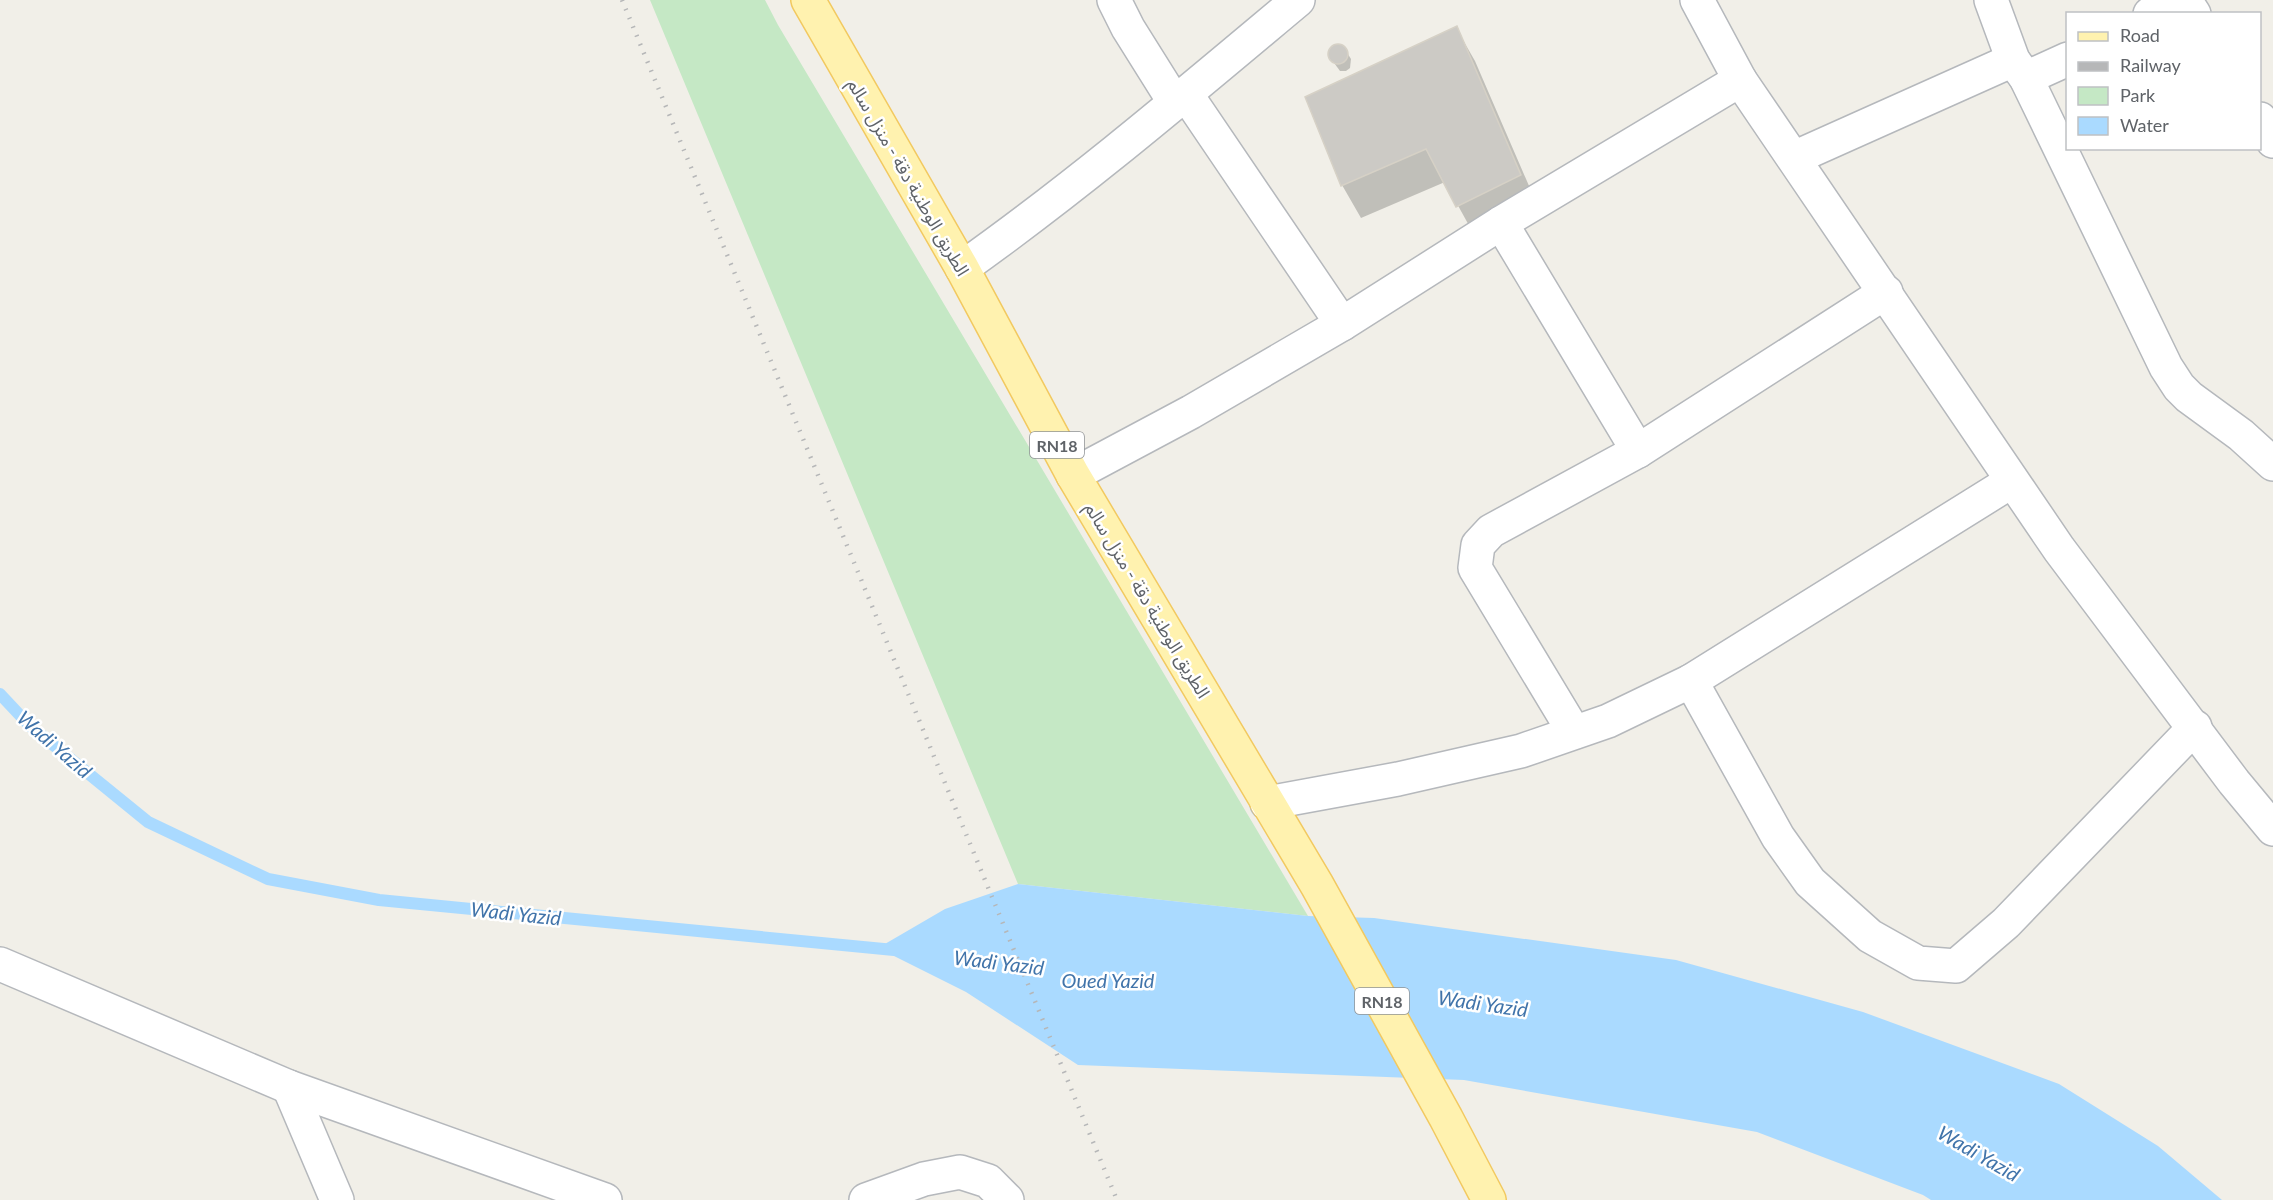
<svg xmlns="http://www.w3.org/2000/svg" width="2273" height="1200" viewBox="0 0 2273 1200" font-family="Lato,'Noto Sans Arabic',sans-serif">
  <rect width="100%" height="100%" fill="#f1efe8"/>
  <polygon fill="#c5e8c5" points="650,0 765,0 778,25 1308,916 1018,884"/>
  <polygon fill="#aadaff" points="1018,884 1308,916 1374,918 1676,960 1863,1012 2059,1084 2158,1146 2222,1200 1931,1200 1923,1195 1757,1132 1464,1080 1078,1065 966,992 878,948 945,909"/>
  <g fill="#0003">
    <polygon points="1456,28 1475,61 1539,209 1477,240 1445,182 1361,218 1342,185"/>
    <polygon points="1339,45 1346,51 1351,59 1350,68 1346,71 1340,71 1329,56 1330,50 1334,46"/>
  </g>
  <g fill="none" stroke-linecap="round" stroke-linejoin="round">
    <polyline stroke="#aadaff" stroke-width="12" points="0,694 30,726 148,822 268,879 379,900 894,950"/>
  </g>
  <g fill="#cccac5" stroke="#d6d1c6" stroke-width="1.5">
    <polygon points="1457,26 1521,175 1456,207 1426,149 1341,186 1305,97"/>
    <circle cx="1338" cy="54" r="10"/>
  </g>
  <g fill="none" stroke-linecap="round" stroke-linejoin="round">
    <defs>
      <g id="minor">
        <polyline points="1114,0 1128,28 1175,103"/>
        <polyline points="1697,0 1740,80 2059,549 2234,782 2273,829"/>
        <polyline points="1991,0 2013,60 2026,78 2166,367 2179,387 2189,397 2241,435 2273,464"/>
        <polyline points="2185,0 2194,14"/>
        <polyline points="2150,14 2169,0"/>
        <polyline points="2026,78 2068,59"/>
        <polyline points="1186,94 1342,324 1501,223 1740,80"/>
        <polyline points="2260,119 2273,141"/>
        <polyline points="1794,158 2013,60"/>
        <polyline points="1501,223 1638,451"/>
        <path d="M 962,268 C 1079,185 1188,92 1298,0"/>
        <polyline points="1073,475 1191,412 1342,324"/>
        <polyline points="1691,681 1778,837 1810,882 1870,936 1918,963 1956,966 2006,923 2195,727"/>
        <polyline points="1574,732 1475,568 1478,545 1491,531 1638,451 1886,292"/>
        <polyline points="1267,803 1398,779 1521,751 1608,721 1691,681 2012,481"/>
        <polyline points="0,964 289,1087 605,1200"/>
        <polyline points="289,1087 337,1200"/>
        <polyline points="866,1200 924,1179 960,1172 988,1181 1007,1200"/>
      </g>
      <polyline id="major" points="808,0 962,268 1073,475 1317,885 1446,1118 1489,1200"/>
    </defs>
    <use href="#minor" stroke="#b5b8bc" stroke-width="36"/>
    <use href="#major" stroke="#f2c960" stroke-width="36"/>
    <use href="#minor" stroke="#fff" stroke-width="33"/>
    <use href="#major" stroke="#fff2af" stroke-width="33"/>
    <polyline stroke="#b6b7b8" stroke-width="4.5" stroke-dasharray="1.5 8" stroke-linecap="butt" points="622,0 1117,1200"/>
  </g>
  <g text-anchor="middle" dominant-baseline="central" stroke-width="5" stroke-linejoin="round" paint-order="stroke">
    <g fill="#fff" stroke="#8f9295" stroke-width="1.5">
      <rect x="1030" y="432" width="54" height="26" rx="4.5"/>
      <rect x="1355" y="988" width="54" height="26" rx="4.5"/>
    </g>
    <g font-size="16" font-weight="bold" fill="#5f6368">
      <text x="1057" y="445">RN18</text>
      <text x="1382" y="1001">RN18</text>
    </g>
    <g font-size="18" fill="#5f6368" stroke="#fff">
      <text transform="translate(909 177) rotate(60)">الطريق الوطنية دقة - منزل سالم</text>
      <text transform="translate(1148 600) rotate(59)">الطريق الوطنية دقة - منزل سالم</text>
    </g>
    <g font-size="20" font-style="italic" fill="#4174aa" stroke="#fff">
      <text transform="translate(55 744) rotate(41)">Wadi Yazid</text>
      <text transform="translate(516 913) rotate(6)">Wadi Yazid</text>
      <text transform="translate(999 962) rotate(7)">Wadi Yazid</text>
      <text x="1108" y="980">Oued Yazid</text>
      <text transform="translate(1483 1003) rotate(8)">Wadi Yazid</text>
      <text transform="translate(1979 1153) rotate(30)">Wadi Yazid</text>
    </g>
  </g>
  <rect x="2066" y="12" width="195" height="138" fill="#ffffff" stroke="#bfc1c3" stroke-width="1.5"/>
  <rect x="2078" y="32" width="30" height="9" fill="#fff2af" stroke="#bfc1c3" stroke-width="1.5"/>
  <text x="2120" y="42" font-size="18" fill="#5f6368">Road</text>
  <rect x="2078" y="62" width="30" height="9" fill="#b6b7b8" stroke="#bfc1c3" stroke-width="1.5"/>
  <text x="2120" y="72" font-size="18" fill="#5f6368">Railway</text>
  <rect x="2078" y="87" width="30" height="18" fill="#c5e8c5" stroke="#bfc1c3" stroke-width="1.5"/>
  <text x="2120" y="102" font-size="18" fill="#5f6368">Park</text>
  <rect x="2078" y="117" width="30" height="18" fill="#aadaff" stroke="#bfc1c3" stroke-width="1.5"/>
  <text x="2120" y="132" font-size="18" fill="#5f6368">Water</text>
</svg>
